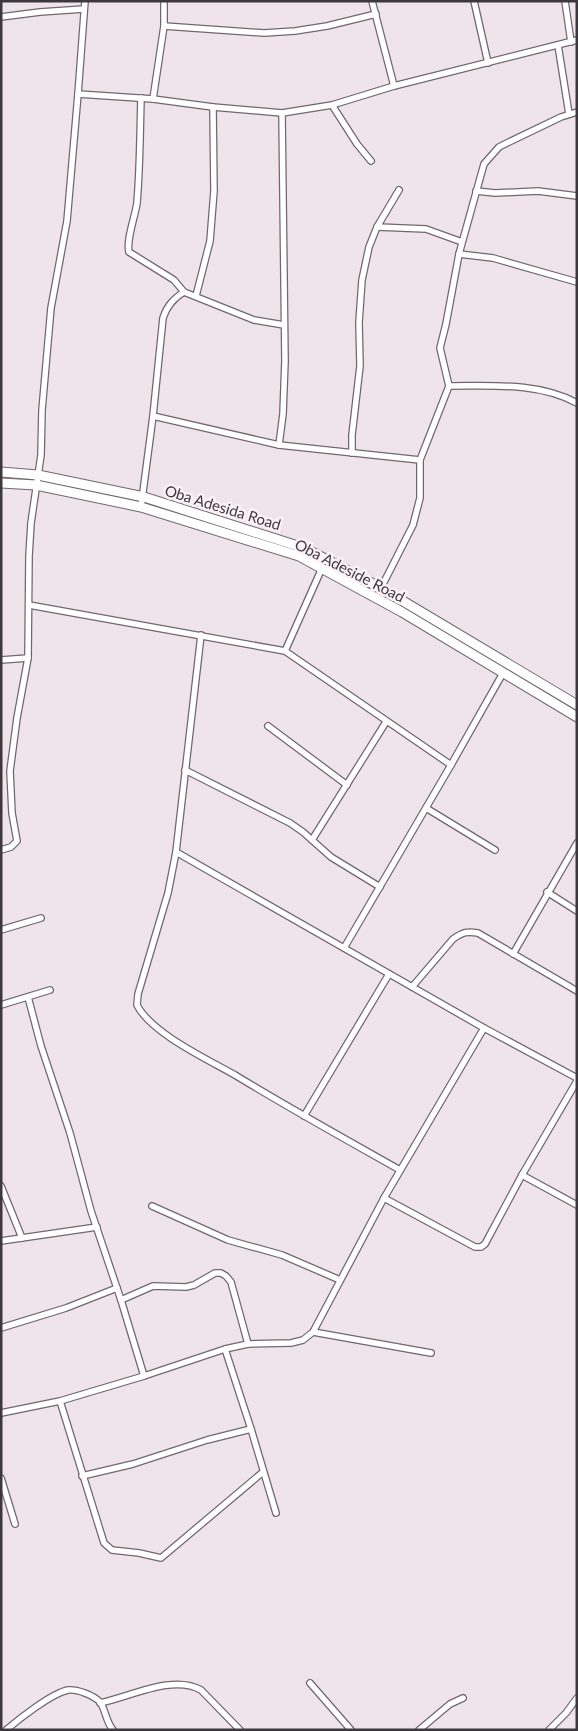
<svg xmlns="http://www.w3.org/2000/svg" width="578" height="1731" viewBox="0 0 578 1731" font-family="Lato,sans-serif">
  <rect width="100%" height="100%" fill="#eee4ea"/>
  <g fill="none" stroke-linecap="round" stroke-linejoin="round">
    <defs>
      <g id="street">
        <polyline points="372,1 394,86"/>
        <polyline points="474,1 488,63"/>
        <polyline points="565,1 571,42"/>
        <polyline points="1,17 40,12 84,9"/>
        <polyline points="164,26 264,33 295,31 327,26 376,14"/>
        <polyline points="558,45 569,114"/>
        <polyline points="78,94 153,99 213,107 282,113 332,105 394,86 577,40"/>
        <path d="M 141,98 C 140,133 140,168 137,203 C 135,217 126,240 129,252 L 174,280 L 184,292 L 254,320 L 284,325"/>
        <polyline points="153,99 164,26 164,1"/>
        <polyline points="332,105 357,144 371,161"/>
        <polyline points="476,191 495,193 538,191 577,196"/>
        <polyline points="377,227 426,229 462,242"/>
        <polyline points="459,254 493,258 577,282"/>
        <polyline points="196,296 210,241 214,191 213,107"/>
        <path d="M 449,386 C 492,386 539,382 577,403"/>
        <polyline points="153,416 279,445 420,460"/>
        <polyline points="279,445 283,414 285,361 282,113"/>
        <polyline points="352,453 352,435 360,366 359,322 362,280 369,247 377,227 399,190"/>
        <path d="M 141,507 L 153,416 L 163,318 C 167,306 173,299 184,292"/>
        <polyline points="381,588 413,525 420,498 420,460 449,386 440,348 446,324 459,254 484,164 499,147 509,142 561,117 577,112"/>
        <polyline points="29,605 285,651 451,765"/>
        <path d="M 201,635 L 176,852 L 168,893 L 138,994 L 137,1005 C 151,1033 207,1059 235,1075 C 289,1108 345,1139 400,1170"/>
        <polyline points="285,651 322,568"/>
        <polyline points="1,660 28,658"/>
        <polyline points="268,726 347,785"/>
        <polyline points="185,770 290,823 303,832 331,857 380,887"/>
        <polyline points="426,808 495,850"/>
        <polyline points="312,840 386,722"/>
        <polyline points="1,850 11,847 17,841 12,813 10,771 17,718 28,658 29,556 31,523 41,455 42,410 51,308 67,221 78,94 85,1"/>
        <polyline points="176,852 484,1028 577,1078"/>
        <polyline points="547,892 577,911"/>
        <polyline points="1,930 41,918"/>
        <polyline points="344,948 451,765 503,673"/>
        <polyline points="513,954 577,843"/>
        <path d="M 412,987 L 453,939 C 463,932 467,931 478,933 L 577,991"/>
        <polyline points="28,997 41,1046 70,1133 91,1211 121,1300 144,1376"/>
        <polyline points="1,1005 50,990"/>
        <polyline points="304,1116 389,974"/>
        <polyline points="522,1175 577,1205"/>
        <polyline points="1,1186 22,1238"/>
        <polyline points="384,1198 475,1247 481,1247 485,1244 522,1175 577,1081"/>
        <polyline points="152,1206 228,1240 282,1255 340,1280"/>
        <polyline points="1,1241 97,1227"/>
        <polyline points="121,1300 153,1286 186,1287 194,1285 215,1273 221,1273 226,1276 231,1282 248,1344"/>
        <polyline points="1,1328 66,1308 117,1288"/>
        <polyline points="313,1332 431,1353"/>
        <polyline points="225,1349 251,1429 276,1513"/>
        <polyline points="60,1401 104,1543 112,1550 139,1553 161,1558 263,1472"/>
        <polyline points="1,1413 60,1401 144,1376 225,1349 248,1344 291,1343 303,1340 313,1332 384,1198 484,1028"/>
        <polyline points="82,1476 133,1464 207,1440 251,1429"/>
        <polyline points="1,1478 15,1524"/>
        <polyline points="310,1683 351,1730"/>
        <path d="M 100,1703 C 130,1697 173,1674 201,1690 L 240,1730"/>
        <path d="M 6,1730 C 19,1719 52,1693 68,1690 C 77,1689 93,1695 100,1702 C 105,1708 106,1722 113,1730"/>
        <polyline points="419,1730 450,1704 463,1698"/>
        <polyline points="549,1730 566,1713 577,1698"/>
      </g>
      <g id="primary">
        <polyline points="1,472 38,475 144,497 304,548 381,588 577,705"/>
        <polyline points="1,483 36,485 141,507 299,556 402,612 577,717"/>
      </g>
    </defs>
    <use href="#street" stroke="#71676d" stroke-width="8"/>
    <use href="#primary" stroke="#71676d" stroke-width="11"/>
    <use href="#street" stroke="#fff" stroke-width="5.5"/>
    <use href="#primary" stroke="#fff" stroke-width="9"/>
  </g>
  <g text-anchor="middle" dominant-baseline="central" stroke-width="5" stroke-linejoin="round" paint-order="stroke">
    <g font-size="15" fill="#3c383b" stroke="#fcf1f8">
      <text transform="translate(223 507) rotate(17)">Oba Adesida Road</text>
      <text transform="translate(350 570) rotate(27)">Oba Adeside Road</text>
    </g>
  </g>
  <rect width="578" height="1731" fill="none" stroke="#3c383b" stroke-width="5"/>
</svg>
